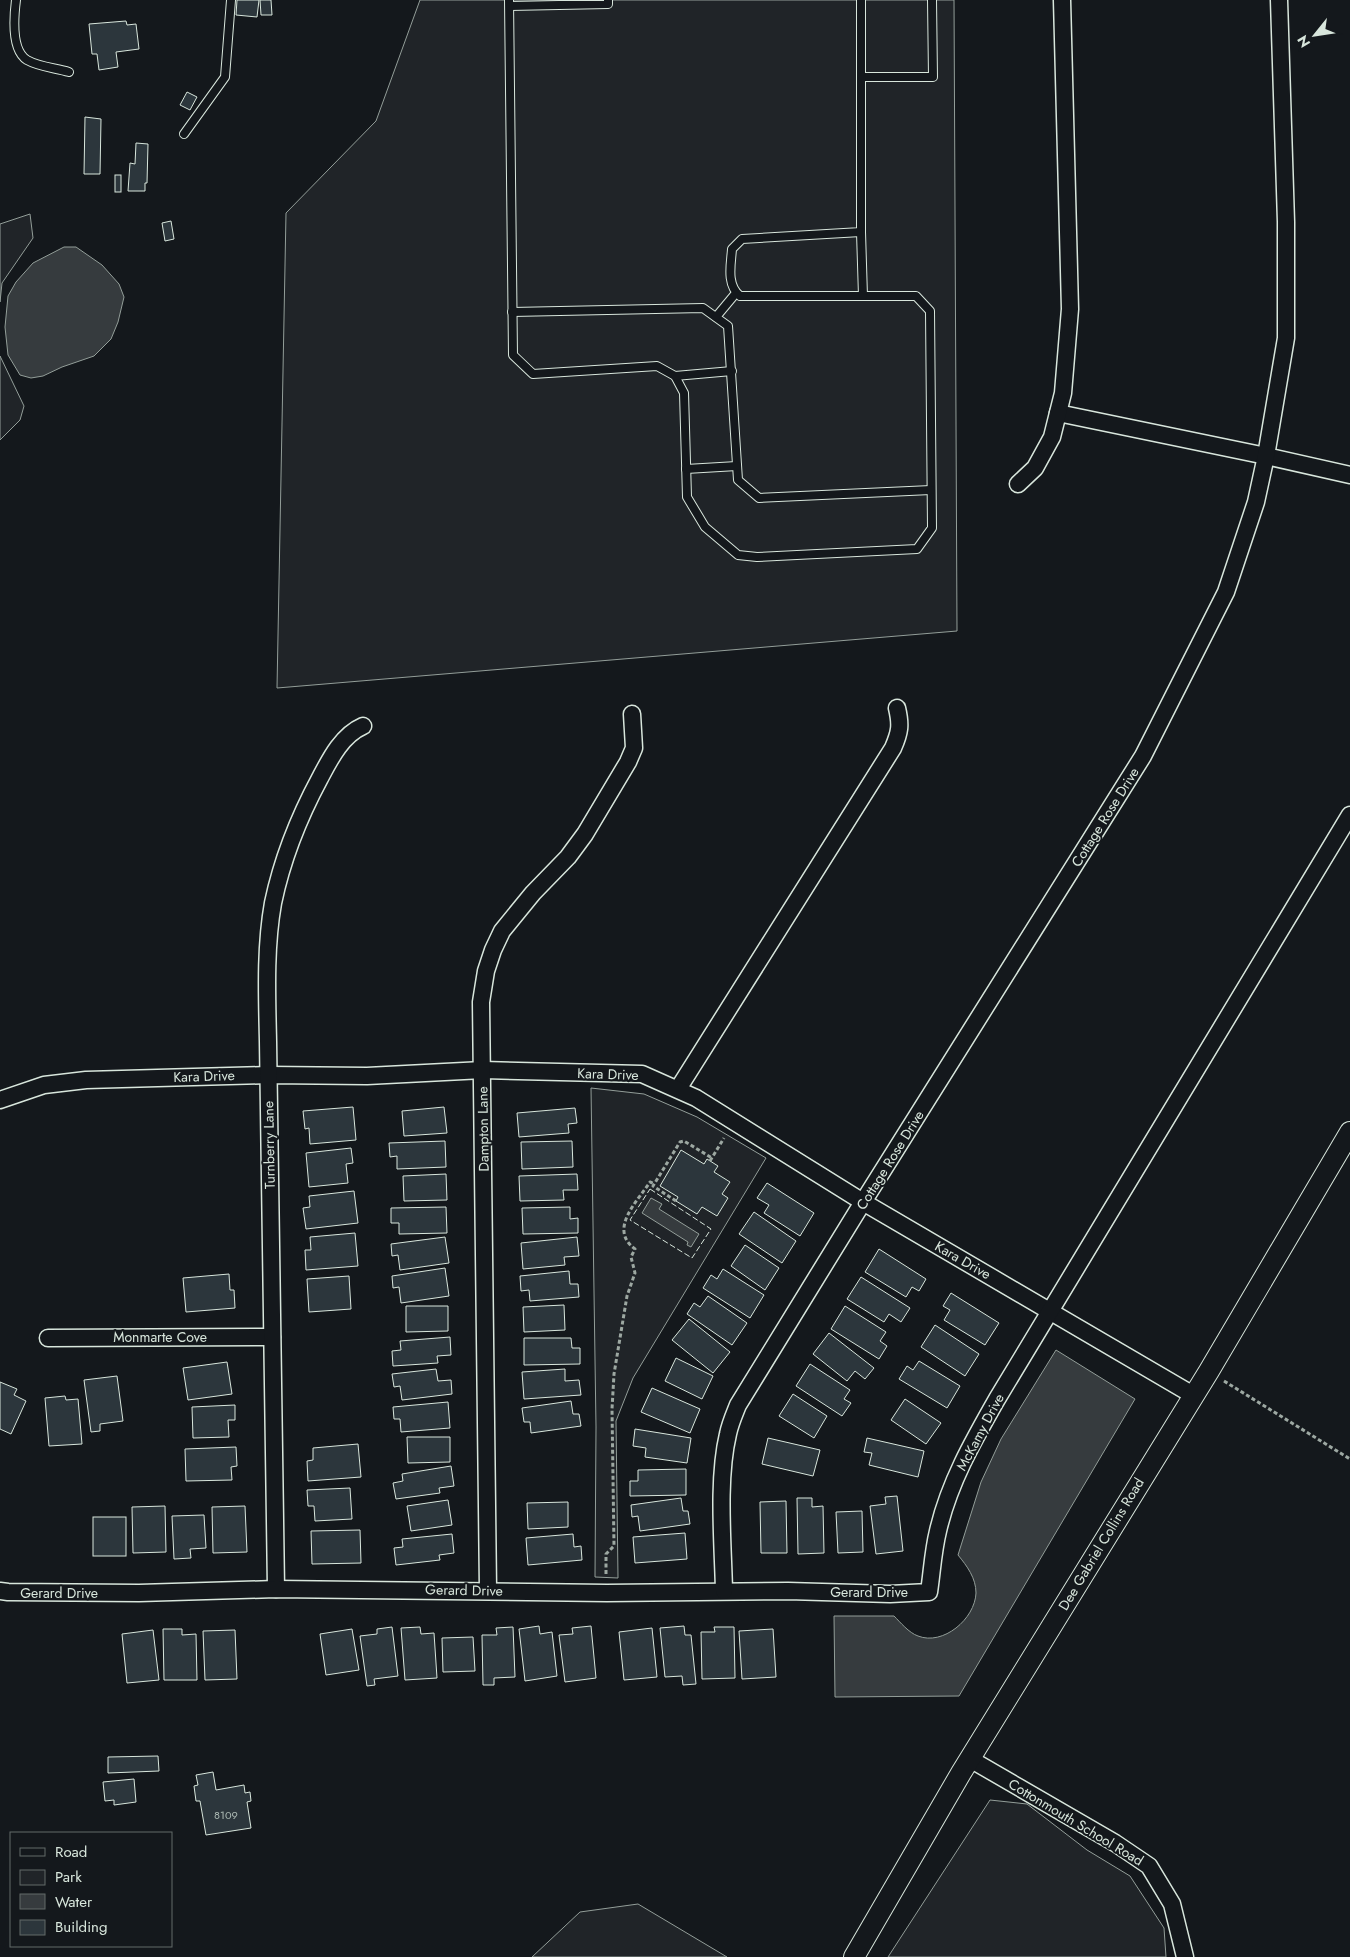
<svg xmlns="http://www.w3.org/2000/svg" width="1350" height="1957" viewBox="0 0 1350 1957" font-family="Jost,sans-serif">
  <rect width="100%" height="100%" fill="#14181c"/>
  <g fill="#202428" stroke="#939e99">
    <polygon points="420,0 954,0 957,631 277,688 286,213 376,121"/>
    <polygon points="30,214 33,238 2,283 0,302 0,224"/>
    <polygon points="0,356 24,406 20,420 0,440"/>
    <polygon points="591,1088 644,1094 697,1117 766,1158 633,1378 616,1421 618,1578 595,1577 596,1427"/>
    <polygon points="990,1800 1027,1804 1087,1850 1130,1876 1164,1928 1166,1957 888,1957"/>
    <polygon points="638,1904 727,1957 532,1957 580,1912"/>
  </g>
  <g fill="#363b3e" stroke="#939e99">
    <polygon points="64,247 76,247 102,265 119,284 124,297 118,322 111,339 94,356 62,367 43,376 31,378 20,375 8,355 5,327 8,296 16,282 33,263"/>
    <polygon points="651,1198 662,1204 659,1209 699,1234 691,1247 687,1245 688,1242 642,1213"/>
    <path d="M 1056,1350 L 1135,1399 L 959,1696 L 835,1697 L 834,1616 L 894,1616 C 900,1622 909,1633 918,1636 C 943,1646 975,1619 976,1593 C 976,1578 967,1566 958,1555 L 981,1482 L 1001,1439 Z"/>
  </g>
  <g fill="#2c363c" stroke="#d8e6dc">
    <polygon points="237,0 259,0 257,17 236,15"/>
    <polygon points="260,0 271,0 272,15 261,15"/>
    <polygon points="126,21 127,25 136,24 139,49 116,52 118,67 99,70 97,54 92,54 89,24"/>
    <polygon points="187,92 197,97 190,110 180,105"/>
    <polygon points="85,117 101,119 100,174 84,174"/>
    <polygon points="136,143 148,144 147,183 145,183 145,191 128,191 130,163 135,164"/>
    <rect x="115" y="175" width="6" height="17"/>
    <polygon points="171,221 174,239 165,241 162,223"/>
    <polygon points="353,1107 356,1140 310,1144 309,1128 305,1129 303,1111"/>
    <polygon points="444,1107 447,1133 404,1136 402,1111"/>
    <polygon points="575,1108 577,1123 568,1124 569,1133 519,1137 517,1113"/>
    <polygon points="445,1141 446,1167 397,1169 397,1156 390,1157 389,1143"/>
    <polygon points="572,1141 573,1167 522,1169 521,1142"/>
    <polygon points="351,1148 353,1163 346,1164 348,1183 309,1187 306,1153"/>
    <polygon points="681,1150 704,1164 707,1159 718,1166 714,1172 730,1182 722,1194 728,1198 717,1216 702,1207 697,1214 676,1201 678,1197 660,1186"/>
    <polygon points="446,1174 447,1200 404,1201 403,1176"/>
    <polygon points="577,1174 578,1190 563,1190 564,1200 520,1201 519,1176"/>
    <polygon points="767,1183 814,1213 800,1236 764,1213 769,1205 757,1198"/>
    <polygon points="354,1191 358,1223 306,1229 303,1208 310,1207 309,1196"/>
    <polygon points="446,1207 447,1233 399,1234 399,1223 391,1223 391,1208"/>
    <polygon points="570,1207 570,1219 578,1218 578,1233 523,1234 522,1208"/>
    <polygon points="754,1212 796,1241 782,1263 739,1234"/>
    <polygon points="355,1233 358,1266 306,1270 305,1250 311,1250 310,1237"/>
    <polygon points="445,1237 449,1263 400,1270 398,1255 392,1256 391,1244"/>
    <polygon points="577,1237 579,1256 564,1257 565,1265 523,1269 521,1243"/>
    <polygon points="745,1245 779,1268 765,1290 731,1266"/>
    <polygon points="879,1249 926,1279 919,1291 912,1287 906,1297 865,1272"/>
    <polygon points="445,1268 449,1296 401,1303 399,1287 393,1288 392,1276"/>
    <polygon points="723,1269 764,1295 750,1318 703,1288 711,1275 717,1279"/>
    <polygon points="569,1271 570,1284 578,1284 579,1297 530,1301 529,1290 521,1291 520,1276"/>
    <polygon points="229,1274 230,1290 234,1290 235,1308 186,1312 183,1278"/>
    <polygon points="349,1276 351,1309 309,1312 307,1279"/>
    <polygon points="861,1277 910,1308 901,1322 889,1314 884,1322 847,1299"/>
    <polygon points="951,1293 999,1323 985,1345 944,1320 950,1310 943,1306"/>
    <polygon points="708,1296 747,1323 732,1345 687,1314 694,1303 700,1307"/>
    <polygon points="564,1305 565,1330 524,1332 523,1307"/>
    <polygon points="406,1306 448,1306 448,1331 406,1332"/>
    <polygon points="845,1306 886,1332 880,1341 887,1346 879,1359 831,1329"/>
    <polygon points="689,1319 730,1352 713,1373 672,1340"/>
    <polygon points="935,1325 979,1354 965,1376 921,1347"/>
    <polygon points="829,1333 874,1368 865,1379 855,1371 847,1381 813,1354"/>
    <polygon points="450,1337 451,1355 437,1356 438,1363 393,1366 392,1351 401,1350 400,1341"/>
    <polygon points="524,1338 571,1338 572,1348 580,1348 580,1364 524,1365"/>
    <polygon points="676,1358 713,1376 702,1399 665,1381"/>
    <polygon points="919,1361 960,1386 947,1408 899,1379 907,1366 913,1370"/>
    <polygon points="227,1362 232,1394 188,1400 183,1368"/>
    <polygon points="810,1364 850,1390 844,1399 851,1403 842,1416 796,1386"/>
    <polygon points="436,1369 438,1381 451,1380 452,1394 402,1400 400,1386 394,1387 392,1374"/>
    <polygon points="565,1369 565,1381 579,1380 581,1395 524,1399 522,1372"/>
    <polygon points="117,1376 123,1421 100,1424 100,1431 91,1432 84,1380"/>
    <polygon points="0,1382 17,1389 14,1395 26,1401 11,1434 0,1429"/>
    <polygon points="652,1388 700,1409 690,1433 641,1412"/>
    <polygon points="793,1394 827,1416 814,1438 779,1416"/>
    <polygon points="65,1396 66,1400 78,1399 82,1444 49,1446 45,1398"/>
    <polygon points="905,1399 941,1423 926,1444 891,1420"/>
    <polygon points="571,1401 573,1414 579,1414 581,1426 531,1433 530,1422 524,1422 522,1408"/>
    <polygon points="448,1402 450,1428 401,1432 400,1419 394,1419 393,1407"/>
    <polygon points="235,1405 235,1420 228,1420 229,1437 193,1438 192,1407"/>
    <polygon points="635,1429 691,1438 687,1463 645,1457 646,1448 633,1446"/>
    <polygon points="407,1437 450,1437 450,1462 408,1463"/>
    <polygon points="768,1438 820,1450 813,1476 762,1464"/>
    <polygon points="867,1438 924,1451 918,1477 869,1465 872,1453 864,1452"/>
    <polygon points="358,1444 361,1477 308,1481 307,1461 313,1460 313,1448"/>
    <polygon points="236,1447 237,1466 231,1467 232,1480 186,1481 185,1449"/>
    <polygon points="451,1466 454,1486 439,1488 440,1493 396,1499 393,1483 403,1481 402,1474"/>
    <polygon points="686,1469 686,1495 630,1496 630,1481 638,1481 638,1470"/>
    <polygon points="350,1488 352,1519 315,1521 314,1506 308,1506 307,1490"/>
    <polygon points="897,1496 903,1551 876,1554 870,1506 886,1504 885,1497"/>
    <polygon points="681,1498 683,1511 688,1511 690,1524 640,1531 638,1516 632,1517 631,1505"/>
    <polygon points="797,1498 812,1498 812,1507 823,1506 824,1553 798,1554"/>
    <polygon points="448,1500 452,1525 411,1531 407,1506"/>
    <polygon points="786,1501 787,1553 761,1553 760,1502"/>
    <polygon points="568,1502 568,1527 528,1529 527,1503"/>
    <polygon points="165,1506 166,1552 133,1553 132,1507"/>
    <polygon points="245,1506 247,1552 213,1553 212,1507"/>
    <polygon points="862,1511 863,1552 838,1553 836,1512"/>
    <polygon points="204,1515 206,1548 190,1549 191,1558 174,1559 172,1516"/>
    <rect x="93" y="1517" width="33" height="39"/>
    <polygon points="360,1530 361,1563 312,1564 311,1531"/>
    <polygon points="685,1533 687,1559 635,1563 633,1537"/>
    <polygon points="452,1534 454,1553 439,1555 440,1560 396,1565 394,1548 403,1547 402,1539"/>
    <polygon points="573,1534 574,1547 581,1546 582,1560 528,1565 526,1538"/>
    <polygon points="539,1626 540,1634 552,1632 557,1676 525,1681 519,1629"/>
    <polygon points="591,1626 596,1678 565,1682 559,1635 573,1634 572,1628"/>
    <polygon points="684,1626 685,1635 691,1635 696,1684 683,1685 682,1676 665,1677 660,1628"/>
    <polygon points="392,1627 398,1676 374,1679 375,1685 367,1686 360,1636 377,1634 377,1629"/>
    <polygon points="420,1627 421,1634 434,1633 437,1678 405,1680 401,1628"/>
    <polygon points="513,1627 515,1677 494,1678 494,1685 483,1685 482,1635 497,1635 496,1628"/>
    <polygon points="714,1627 734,1627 735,1678 702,1679 701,1632 715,1632"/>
    <polygon points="652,1628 657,1677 624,1680 619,1632"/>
    <polygon points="163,1629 182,1629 182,1635 196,1634 197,1680 164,1680"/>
    <polygon points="352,1629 359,1670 326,1675 320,1634"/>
    <polygon points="773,1629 776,1677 742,1679 739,1631"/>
    <polygon points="153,1630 159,1680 127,1683 122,1634"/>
    <polygon points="235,1630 237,1679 205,1680 203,1631"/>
    <polygon points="473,1637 475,1671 443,1672 442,1638"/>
    <polygon points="158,1756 159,1771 108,1773 108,1757"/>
    <polygon points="213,1772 216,1790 244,1785 245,1793 250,1792 251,1801 247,1802 251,1828 206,1835 200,1801 196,1801 194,1786 198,1785 196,1775"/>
    <polygon points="134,1779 136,1802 114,1805 114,1800 105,1801 103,1782"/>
  </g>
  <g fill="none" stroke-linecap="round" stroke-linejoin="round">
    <defs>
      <g id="service">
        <path d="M 16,0 C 14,16 11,50 27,60 C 39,67 56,68 69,72"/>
        <path d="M 509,0 L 513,355 L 533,374 L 657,366 L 675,376 L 684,393 L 687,497 L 705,527 L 738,555 L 757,557 L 917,549 L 932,528 L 930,311 L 916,296 L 740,296 C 726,285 731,264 732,249 L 742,239 L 861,232 L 861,0"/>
        <polyline points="510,6 608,4 608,0"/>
        <polyline points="862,77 933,77 932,0"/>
        <polyline points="184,134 225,77 231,0"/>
        <polyline points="861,232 863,296"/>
        <polyline points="512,312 703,308 728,326 738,480 759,498 931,490"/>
        <polyline points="716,317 736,293"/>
        <polyline points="675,376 732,371"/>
        <polyline points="686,469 737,466"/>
      </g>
      <g id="minor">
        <polyline points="1058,413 1266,456 1350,475"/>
        <polyline points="1018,484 1035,468 1052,437 1063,393 1070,309 1062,0"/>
        <path d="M 678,1089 L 893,748 C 900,732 901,725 897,708"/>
        <polyline points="0,1100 44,1085 86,1080 268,1075 367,1076 483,1070 642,1074 696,1098 863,1202 1193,1395"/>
        <polyline points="48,1338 272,1337"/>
        <path d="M 276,1589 L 268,1041 C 267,995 265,948 273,903 C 282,860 299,817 320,778 C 330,759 342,735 363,726"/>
        <polyline points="488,1590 481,1002 486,971 493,950 502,931 533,893 568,857 585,834 628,762 634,748 632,714"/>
        <path d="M 0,1591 L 8,1592 L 139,1593 L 276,1589 L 607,1593 L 788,1591 L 890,1594 L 929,1592 C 932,1572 933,1551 938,1531 C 949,1483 973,1441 997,1399 L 1350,815"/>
        <path d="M 724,1591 C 723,1544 717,1480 728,1434 C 730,1424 734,1415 738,1405 L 863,1202 L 1143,756 L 1226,592 L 1256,502 L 1266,456 L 1286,338 L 1286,222 L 1279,0"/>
        <polyline points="970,1759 1115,1843 1149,1866 1172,1904 1185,1957"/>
      </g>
      <polyline id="tertiary" points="854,1957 961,1773 1209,1371 1350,1132"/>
    </defs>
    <use href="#service" stroke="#d8e6dc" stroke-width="10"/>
    <use href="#minor" stroke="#d8e6dc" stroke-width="19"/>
    <use href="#tertiary" stroke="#d8e6dc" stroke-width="22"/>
    <g stroke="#9da8a2" stroke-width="3" stroke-dasharray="4 2.5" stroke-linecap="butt">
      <polyline points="710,1161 724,1138"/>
      <polyline points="676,1201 653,1186 680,1142 684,1141 712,1158"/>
      <polyline points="1224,1381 1350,1459"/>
      <path d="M 606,1574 L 606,1554 L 614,1546 L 612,1409 L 614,1374 L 627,1296 L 635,1273 L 631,1257 L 635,1249 C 608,1229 637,1202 650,1182 L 655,1184"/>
    </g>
    <use href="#service" stroke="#14181c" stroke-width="8"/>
    <use href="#minor" stroke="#14181c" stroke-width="16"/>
    <use href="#tertiary" stroke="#14181c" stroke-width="20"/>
    <polygon stroke="#d8e6dc" stroke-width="1" stroke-dasharray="6 2.5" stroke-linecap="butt" points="650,1189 711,1229 692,1258 630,1220"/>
  </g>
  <g text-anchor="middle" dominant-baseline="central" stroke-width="4" stroke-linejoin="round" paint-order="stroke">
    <g font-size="11" fill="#adbab4">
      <text x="226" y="1815">8109</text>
    </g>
    <g font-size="14" fill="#d8e6dc" stroke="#14181c">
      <text transform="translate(1105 817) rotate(-58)">Cottage Rose Drive</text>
      <text transform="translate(608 1074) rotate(2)">Kara Drive</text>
      <text transform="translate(204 1076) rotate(-2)">Kara Drive</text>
      <text transform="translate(483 1129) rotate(-91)">Dampton Lane</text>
      <text transform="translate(269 1145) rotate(-91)">Turnberry Lane</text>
      <text transform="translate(890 1160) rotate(-58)">Cottage Rose Drive</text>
      <text transform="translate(963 1260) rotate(30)">Kara Drive</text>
      <text x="160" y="1337">Monmarte Cove</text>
      <text transform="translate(980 1432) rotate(-62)">McKamy Drive</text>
      <text transform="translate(1101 1544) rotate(-59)">Dee Gabriel Collins Road</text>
      <text transform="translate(464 1590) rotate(1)">Gerard Drive</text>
      <text x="869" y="1592">Gerard Drive</text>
      <text x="59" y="1593">Gerard Drive</text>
      <text transform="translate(1076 1822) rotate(31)">Cottonmouth School Road</text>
    </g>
  </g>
  <rect x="10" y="1832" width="162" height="115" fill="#14181c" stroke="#626a69"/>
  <rect x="20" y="1848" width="25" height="8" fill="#14181c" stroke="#626a69"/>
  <text x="55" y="1857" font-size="15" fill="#d8e6dc">Road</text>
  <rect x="20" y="1870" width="25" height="15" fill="#202428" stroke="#626a69"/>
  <text x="55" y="1882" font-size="15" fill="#d8e6dc">Park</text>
  <rect x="20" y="1894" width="25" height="15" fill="#363b3e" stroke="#626a69"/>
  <text x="55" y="1907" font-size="15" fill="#d8e6dc">Water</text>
  <rect x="20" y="1920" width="25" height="15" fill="#2c363c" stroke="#626a69"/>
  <text x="55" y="1932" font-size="15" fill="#d8e6dc">Building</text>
  <g transform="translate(1315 35) rotate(240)" stroke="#14181c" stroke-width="4" paint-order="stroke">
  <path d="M0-4L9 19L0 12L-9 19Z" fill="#d8e6dc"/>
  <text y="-8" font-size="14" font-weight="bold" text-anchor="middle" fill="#d8e6dc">N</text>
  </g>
</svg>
